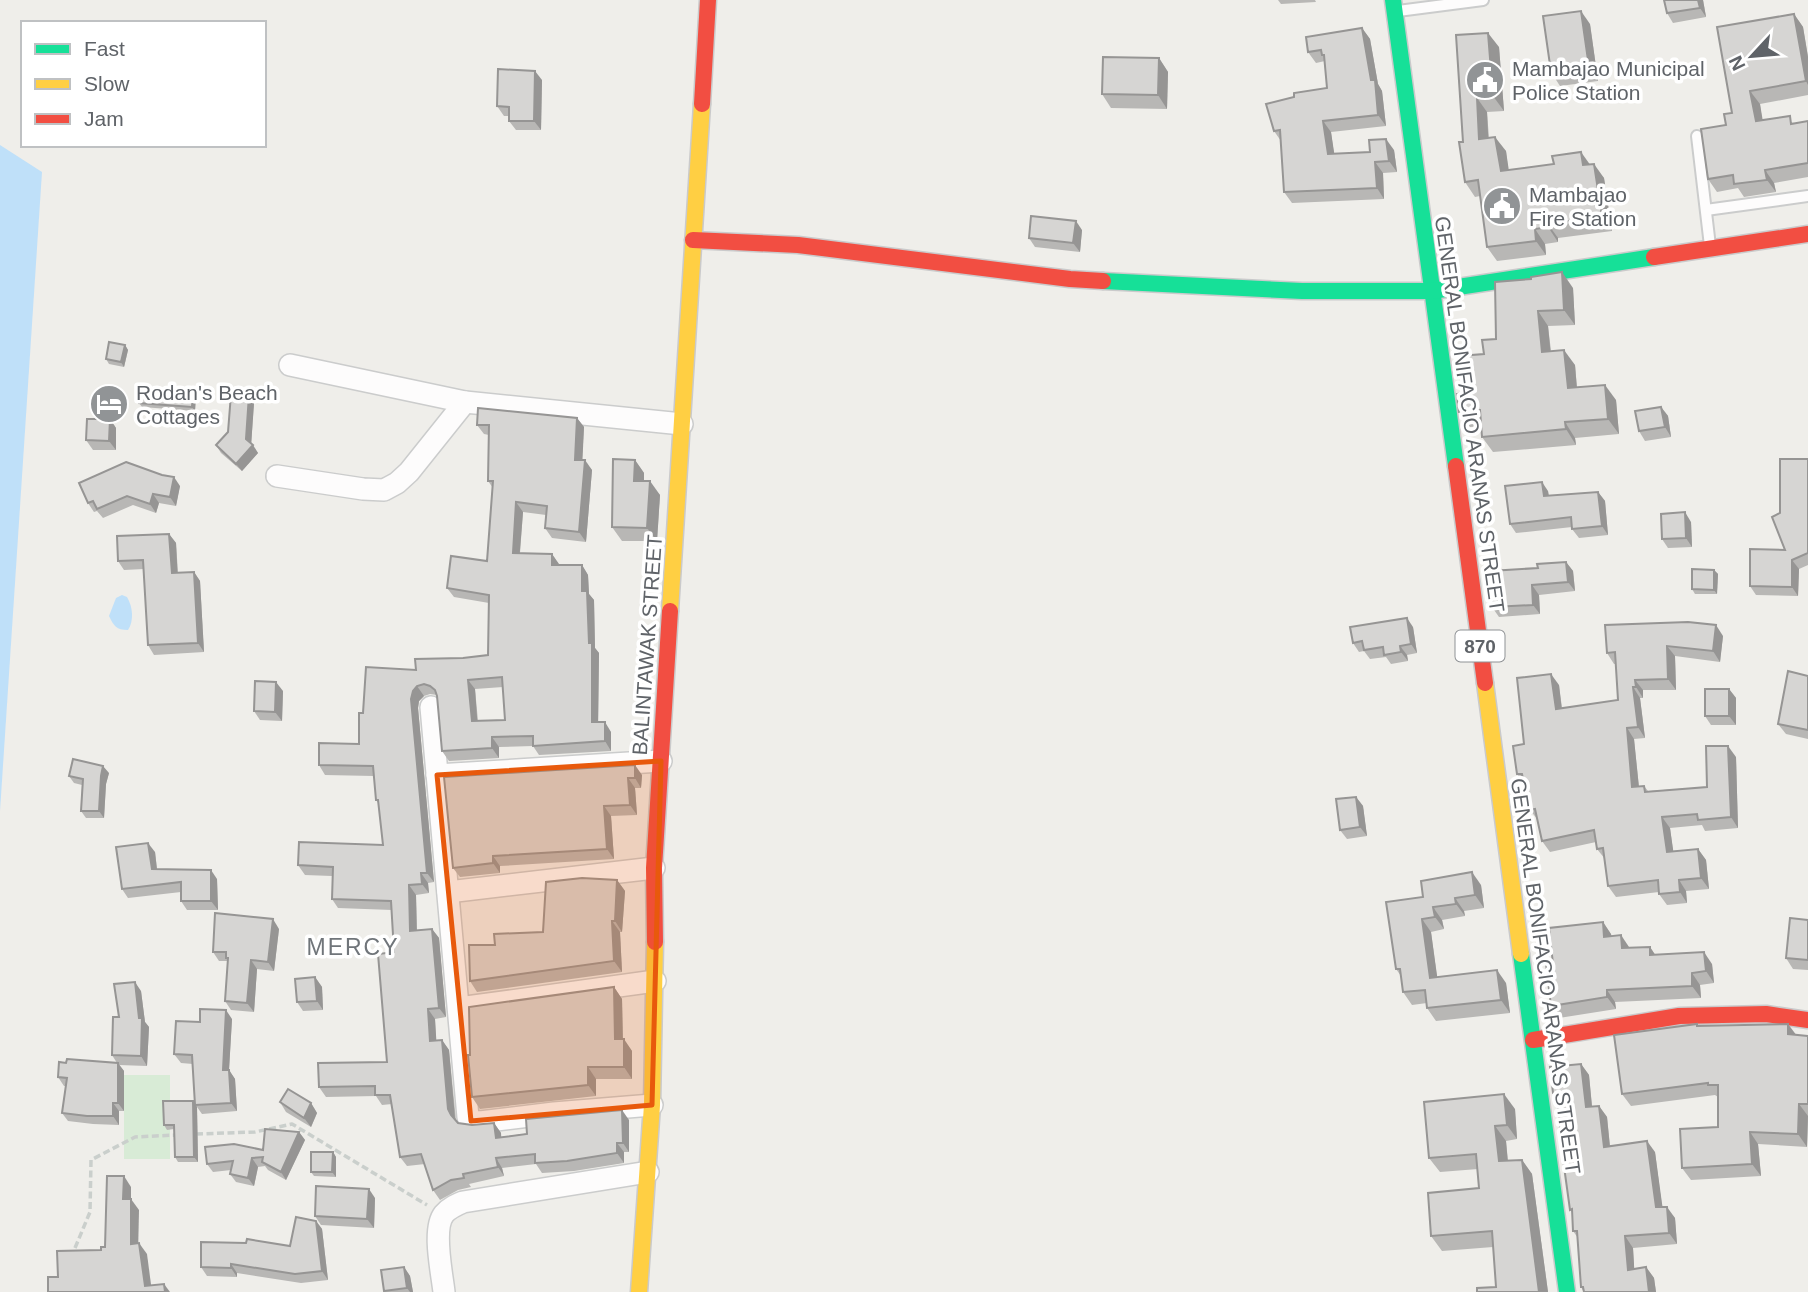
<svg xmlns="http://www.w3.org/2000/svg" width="1808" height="1292" viewBox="0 0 1808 1292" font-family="Helvetica,sans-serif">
  <rect width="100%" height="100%" fill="#efeeea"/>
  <rect fill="#d8ebd6" x="124" y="1075" width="46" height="84"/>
  <g fill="#bfe0f9">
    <polygon points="0,145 42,172 0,811"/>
    <path d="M 122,595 L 127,597 C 133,607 134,621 128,630 C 116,630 114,626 109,616 L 116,598 Z"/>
  </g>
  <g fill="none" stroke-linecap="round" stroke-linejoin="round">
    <defs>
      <g id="lane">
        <polyline points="1398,11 1483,0"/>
        <polyline points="1697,136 1710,246"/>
        <polyline points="1706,210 1808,196"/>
      </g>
      <g id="street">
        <polyline points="290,365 465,402 682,424"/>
        <polyline points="277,476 363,489 384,490 397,483 409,472 465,402"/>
        <polyline points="431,707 468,1117 471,1121 480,1122 554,1113 652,1105"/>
        <polyline points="437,775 661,761"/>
        <polyline points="448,892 654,868"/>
        <polyline points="459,1008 655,981"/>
        <path d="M 444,1292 C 442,1273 432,1229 444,1214 C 449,1208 456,1205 463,1202 L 648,1172"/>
      </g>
      <g id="fast">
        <polyline points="1393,0 1456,466"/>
        <polyline points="1103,281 1302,291 1432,291 1654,257"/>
        <polyline points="1521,954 1567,1292"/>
      </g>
      <g id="slow">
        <polyline points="670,611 702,104"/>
        <polyline points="1485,683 1521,954"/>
        <polyline points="639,1292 652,1105 655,942"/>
      </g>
      <g id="jam">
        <polyline points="702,104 708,0"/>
        <polyline points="693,240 798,245 1070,279 1103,281"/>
        <polyline points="1654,257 1808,234"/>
        <polyline points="1456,466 1485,683"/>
        <polyline points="655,942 654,868 670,611"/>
        <polyline points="1533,1040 1679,1016 1766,1014 1808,1020"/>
      </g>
    </defs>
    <use href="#lane" stroke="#cbcccc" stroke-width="14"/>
    <use href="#street" stroke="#cbcccc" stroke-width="24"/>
    <use href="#fast" stroke="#cacacb" stroke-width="19"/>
    <use href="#slow" stroke="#cacacb" stroke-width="19"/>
    <use href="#jam" stroke="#cacacb" stroke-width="19"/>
    <g stroke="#cacfcc" stroke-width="3.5" stroke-dasharray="7 3.5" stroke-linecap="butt">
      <polyline points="196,1134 255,1132 292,1124 427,1205"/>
      <polyline points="75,1248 90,1212 91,1160 135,1137 177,1135"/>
    </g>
    <use href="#lane" stroke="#fdfcfc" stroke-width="10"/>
    <use href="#street" stroke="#fdfcfc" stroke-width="21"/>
    <use href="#fast" stroke="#16e098" stroke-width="16"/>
    <use href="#slow" stroke="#ffcf43" stroke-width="16"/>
    <use href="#jam" stroke="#f24e42" stroke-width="16"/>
  </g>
  <g fill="#b8b7b5" fill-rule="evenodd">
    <polygon points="1278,0 1315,0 1316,2 1281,4"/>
    <polygon points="1703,0 1706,17 1673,23 1667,13"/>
    <polygon points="1794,14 1803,27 1808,57 1808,95 1760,104 1762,120 1795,123 1808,121 1808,177 1774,183 1776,192 1744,197 1738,188 1717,192 1708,179 1726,125 1732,113"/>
    <polygon points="1590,24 1598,81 1560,86 1551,72"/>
    <polygon points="1362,28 1370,39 1378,84 1382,91 1386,126 1331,132 1334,154 1394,150 1397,172 1383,173 1384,199 1292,203 1284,192 1281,141 1274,131 1327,88 1325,61 1316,63 1308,52"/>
    <polygon points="1456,35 1499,47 1504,111 1487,112 1489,138 1506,151 1508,170 1590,164 1604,178 1612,231 1558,238 1558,242 1545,244 1546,255 1497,261 1487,247 1480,196 1475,197 1465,182"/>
    <polygon points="1159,58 1168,72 1167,109 1111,108 1102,94"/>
    <polygon points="542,80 541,130 516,130 509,121 509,116 504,116 497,106"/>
    <polygon points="1082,230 1080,252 1035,247 1029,238"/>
    <polygon points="1573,288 1575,325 1548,326 1551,351 1575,365 1577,387 1616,400 1619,434 1575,438 1576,445 1493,452 1482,437 1482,426 1470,427 1459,412 1462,393 1484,354 1496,339"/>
    <polygon points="125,345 128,350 124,367 109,364 106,359"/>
    <polygon points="196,396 195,411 142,407 139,403"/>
    <polygon points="254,403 251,444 258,453 242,471 221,453 216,445"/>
    <polygon points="1661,407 1668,416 1671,437 1645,441 1639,431"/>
    <path d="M 577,418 L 584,427 L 582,460 L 592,470 L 586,542 L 552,538 L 545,528 L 546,515 L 523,512 L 520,553 L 552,554 L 559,565 L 582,565 L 588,575 L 589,594 L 594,600 L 595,648 L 599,653 L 598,722 L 611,732 L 611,751 L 539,755 L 533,746 L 499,747 L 499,758 L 449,761 L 442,751 L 437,695 L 430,694 L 424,696 L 419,701 L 418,708 L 434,882 L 428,883 L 429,893 L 416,895 L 417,930 L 432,929 L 439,938 L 446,1017 L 435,1019 L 436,1041 L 442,1040 L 449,1050 L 456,1120 L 458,1123 L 472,1125 L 494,1123 L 501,1133 L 501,1137 L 629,1120 L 629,1152 L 624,1152 L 624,1163 L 574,1171 L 542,1173 L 536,1164 L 502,1168 L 504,1176 L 469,1184 L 471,1187 L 458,1190 L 440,1200 L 433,1190 L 425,1164 L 407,1166 L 400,1157 L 392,1104 L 382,1105 L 376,1096 L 326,1097 L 319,1087 L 387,1062 L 394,952 L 392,910 L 338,908 L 332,899 L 332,876 L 305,875 L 298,865 L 383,845 L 379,804 L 376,800 L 374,776 L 325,775 L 319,765 L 359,744 L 363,713 L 416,670 L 463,658 L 488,655 L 489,603 L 454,597 L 447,588 L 487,561 L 493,488 L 488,481 L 489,435 L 484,434 L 477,425 ZM 503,687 L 505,720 L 478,721 L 475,689 Z"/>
    <polygon points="110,419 116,428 116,450 93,450 86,440"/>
    <polygon points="1808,459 1808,565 1799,569 1798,596 1756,595 1750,586 1785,550 1780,513"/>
    <polygon points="635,460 644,473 644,481 660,495 657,541 622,541 612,527"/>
    <polygon points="79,483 180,486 176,506 159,503 156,513 133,505 103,518 97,511 94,512 88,503"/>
    <polygon points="1548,491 1549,496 1598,492 1605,501 1608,535 1579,538 1572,529 1572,527 1516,533 1510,524"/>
    <polygon points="1691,522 1692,547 1668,548 1662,539"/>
    <polygon points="169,534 176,543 178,573 194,572 200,581 204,652 154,655 148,645 144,569 124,570 118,561"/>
    <polygon points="1566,562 1573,571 1575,591 1539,595 1540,614 1499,617 1492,607 1538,568"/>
    <polygon points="1714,570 1718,574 1717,594 1695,594 1692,589"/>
    <polygon points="1413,627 1417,653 1407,655 1408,661 1391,664 1386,657 1370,659 1364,651 1359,652 1353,643"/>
    <polygon points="1723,636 1720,662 1675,656 1676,690 1643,690 1643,698 1640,698 1645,738 1634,739 1639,787 1644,786 1648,791 1707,787 1736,757 1738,828 1705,831 1702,825 1670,828 1673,851 1698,849 1706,860 1709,889 1686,891 1687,903 1667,905 1659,894 1659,892 1616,897 1608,886 1605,859 1597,849 1596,842 1550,852 1542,841 1538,820 1530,810 1524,784 1517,774 1524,744 1559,685 1562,708 1618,700 1616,664 1614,664 1607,653"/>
    <polygon points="1808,676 1808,739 1786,734 1778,724"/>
    <polygon points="1729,689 1736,698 1736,725 1711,725 1705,716"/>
    <polygon points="283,691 282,721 260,720 254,711"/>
    <polygon points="109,773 106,784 104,818 86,818 81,811 82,785 74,783 69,776"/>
    <polygon points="642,775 641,788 635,788 637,815 611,816 614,859 500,866 500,873 460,877 453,868 444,777"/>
    <polygon points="1356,797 1363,806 1367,836 1347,839 1340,830"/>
    <polygon points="155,852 157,869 217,879 218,910 187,910 181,901 181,892 128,898 122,889"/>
    <polygon points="617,880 625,891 622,932 620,932 622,972 477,992 470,981 495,945 543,932"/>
    <polygon points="1481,885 1484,908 1464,911 1465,916 1442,920 1444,929 1431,932 1437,977 1506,983 1510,1013 1436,1021 1427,1008 1427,1003 1412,1005 1403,992 1401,976 1396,969 1423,897"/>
    <polygon points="1808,920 1808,970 1793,969 1786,958"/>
    <polygon points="1603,922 1612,936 1629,948 1650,947 1655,955 1712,964 1714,983 1700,985 1701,998 1615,1002 1616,1009 1559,1018 1551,1006 1553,964"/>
    <polygon points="279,929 274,971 257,969 254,1012 231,1010 225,1001 228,961 219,961 213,952"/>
    <polygon points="315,977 322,987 323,1010 303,1011 297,1002"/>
    <polygon points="614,987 622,999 623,1039 632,1051 632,1079 596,1079 596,1096 480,1109 472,1097"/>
    <polygon points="141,991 145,1022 149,1027 147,1066 119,1065 124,1071 124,1111 119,1111 119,1125 93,1124 68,1121 62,1113 66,1086 64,1086 58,1077 66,1063 117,1063 112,1055 119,1017"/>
    <polygon points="232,1019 229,1070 235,1079 237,1111 202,1114 197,1107 198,1162 178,1162 175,1157 174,1129 167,1130 164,1125 195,1103 193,1064 181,1063 174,1054 200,1022"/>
    <polygon points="1697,1024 1698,1026 1808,1036 1808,1116 1807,1147 1758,1144 1761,1176 1691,1180 1682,1168 1718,1127 1718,1097 1715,1095 1631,1106 1622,1094"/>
    <polygon points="1581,1064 1589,1075 1592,1106 1599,1106 1607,1117 1610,1146 1655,1152 1662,1207 1675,1218 1677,1244 1633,1248 1634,1269 1646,1267 1654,1278 1656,1292 1584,1292 1581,1287 1578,1238 1573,1231 1572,1212 1570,1210 1557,1099 1553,1093"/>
    <polygon points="280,1102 311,1103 317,1113 311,1127 286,1112"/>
    <polygon points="1515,1109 1517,1139 1506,1141 1508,1161 1522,1160 1532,1174 1548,1292 1477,1292 1496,1287 1493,1247 1442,1251 1431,1236 1479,1188 1478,1169 1440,1172 1429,1158"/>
    <polygon points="299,1132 305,1140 286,1180 268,1170 265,1166 258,1167 254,1186 236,1182 230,1174 231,1170 213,1172 207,1164 263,1150"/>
    <polygon points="333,1152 336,1157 336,1177 314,1176 311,1172"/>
    <polygon points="375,1198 374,1228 321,1225 315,1216"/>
    <polygon points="316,1221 322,1229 328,1280 301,1283 237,1273 237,1277 207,1276 201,1267 290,1246"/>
    <polygon points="404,1267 410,1276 413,1292 384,1292 384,1291"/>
  </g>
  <g fill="#969594">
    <polygon points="1698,0 1703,0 1706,17 1700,8"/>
    <polygon points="1581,11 1590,24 1598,81 1589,67"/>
    <polygon points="1794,14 1803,27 1808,57 1808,85 1806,81"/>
    <polygon points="1362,28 1370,39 1378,84 1382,91 1386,126 1378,115"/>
    <polygon points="1488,33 1499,47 1504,111 1493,96"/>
    <polygon points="1159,58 1168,72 1167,109 1158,95"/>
    <polygon points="535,71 542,80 541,130 534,121"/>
    <polygon points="1750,91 1760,104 1765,134 1756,121"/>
    <polygon points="1477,98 1487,112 1489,154 1479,139"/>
    <polygon points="1323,121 1331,132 1336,165 1328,154"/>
    <polygon points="1495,137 1506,151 1511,185 1501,171"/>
    <polygon points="1386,139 1394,150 1397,172 1389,161"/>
    <polygon points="1581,152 1591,166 1583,165"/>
    <polygon points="1375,162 1383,173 1384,199 1377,188"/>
    <polygon points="1594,164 1604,178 1612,231 1602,216"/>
    <polygon points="1765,170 1774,183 1776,192 1767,180"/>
    <polygon points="1076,221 1082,230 1080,252 1073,243"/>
    <polygon points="1548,224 1558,238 1558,242 1548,227"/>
    <polygon points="1535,229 1545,244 1546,255 1536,241"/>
    <polygon points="1562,272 1573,288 1575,325 1564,310"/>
    <polygon points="1538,311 1548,326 1552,367 1542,352"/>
    <polygon points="125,345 128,350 124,367 121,362"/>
    <polygon points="1564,350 1575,365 1578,403 1568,388"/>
    <polygon points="1605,385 1616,400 1619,434 1608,419"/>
    <polygon points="193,391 196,396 195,411 192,407"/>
    <polygon points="249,395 254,403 251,447 246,439"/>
    <polygon points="1661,407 1668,416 1671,437 1665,427"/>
    <polygon points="577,418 584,427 582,469 575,460"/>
    <polygon points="110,419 116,428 116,450 109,441"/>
    <polygon points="1565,422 1575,438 1576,445 1566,429"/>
    <polygon points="253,445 258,453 242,471 236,464"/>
    <polygon points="585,460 592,470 586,542 579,532"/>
    <polygon points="635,460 644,473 644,494 634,481"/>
    <polygon points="174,477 180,486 176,506 170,497"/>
    <polygon points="650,481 660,495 657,541 647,528"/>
    <polygon points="1542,482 1548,491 1550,506 1544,496"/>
    <polygon points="1598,492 1605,501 1608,535 1602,526"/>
    <polygon points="153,494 159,503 156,513 150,504"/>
    <polygon points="516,502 523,512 519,562 513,553"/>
    <polygon points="1685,512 1691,522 1692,547 1686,538"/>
    <polygon points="169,534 176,543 178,583 172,573"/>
    <polygon points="552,554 559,564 558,575 552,565"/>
    <polygon points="1792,560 1799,569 1798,596 1792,587"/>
    <polygon points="1566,562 1573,571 1575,591 1568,582"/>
    <polygon points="582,565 588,575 589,594 594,600 595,648 599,653 598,732 592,722 589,643 582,591"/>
    <polygon points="1714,570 1718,574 1717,594 1714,590"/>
    <polygon points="194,572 200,581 204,652 198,643"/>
    <polygon points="1532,585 1539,595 1540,614 1533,605"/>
    <polygon points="1407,618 1413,627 1417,653 1411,644"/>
    <polygon points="1716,625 1723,636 1720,662 1713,651"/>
    <polygon points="1400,646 1407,655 1408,661 1401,652"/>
    <polygon points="1667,646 1675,656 1676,690 1668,679"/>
    <polygon points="1551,674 1559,685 1563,720 1556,709"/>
    <polygon points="468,680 475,689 478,731 472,721"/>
    <polygon points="1635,680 1643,690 1643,698 1636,687"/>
    <polygon points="276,682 283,691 282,721 275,712"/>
    <polygon points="417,686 424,696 419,701 418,708 434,882 427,873 411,699 413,691"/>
    <polygon points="1633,687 1640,698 1645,738 1638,727"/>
    <polygon points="1729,689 1736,698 1736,725 1729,716"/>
    <polygon points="605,722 611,732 611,751 605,741"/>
    <polygon points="1627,728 1634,739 1640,798 1632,787"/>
    <polygon points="492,737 499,747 499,758 492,748"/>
    <polygon points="1728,746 1736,757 1738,828 1731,817"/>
    <polygon points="635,765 642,775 641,788 635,778"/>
    <polygon points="103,766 109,773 106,784 104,818 99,811 101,776"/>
    <polygon points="628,778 635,788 637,815 630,805"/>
    <polygon points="1356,797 1363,806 1367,836 1360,827"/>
    <polygon points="604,806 611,816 614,859 607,849"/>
    <polygon points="1662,817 1670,828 1675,863 1667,852"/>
    <polygon points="148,843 155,852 158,879 152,869"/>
    <polygon points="1698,849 1706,860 1709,889 1701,878"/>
    <polygon points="493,856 500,866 500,873 493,863"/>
    <polygon points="211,870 217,879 218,910 211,901"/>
    <polygon points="1472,872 1481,885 1484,908 1475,895"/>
    <polygon points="421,873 428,883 429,893 422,884"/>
    <polygon points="617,880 625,891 622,932 615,921"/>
    <polygon points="1679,880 1686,891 1687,903 1680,892"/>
    <polygon points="409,885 416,895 417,941 410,931"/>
    <polygon points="1455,898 1464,911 1465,916 1456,904"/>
    <polygon points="1433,907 1442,920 1444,929 1435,917"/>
    <polygon points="273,919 279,929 274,971 268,962"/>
    <polygon points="1422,919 1431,932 1439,990 1430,978"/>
    <polygon points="612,921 620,932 622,972 614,961"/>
    <polygon points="1603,922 1611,934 1613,949 1604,937"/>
    <polygon points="432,929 439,938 446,1017 439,1008"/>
    <polygon points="1621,935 1629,947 1622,948"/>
    <polygon points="1650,947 1658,959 1650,955"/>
    <polygon points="1704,952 1712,964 1714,983 1706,971"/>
    <polygon points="251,960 257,969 254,1012 247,1003"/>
    <polygon points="1497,970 1506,983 1510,1013 1501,1000"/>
    <polygon points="1692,973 1700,985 1701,998 1692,986"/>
    <polygon points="315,977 322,987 323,1010 317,1001"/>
    <polygon points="135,982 141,991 145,1022 149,1027 147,1066 141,1056 139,1018"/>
    <polygon points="614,987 622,999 623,1051 615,1039"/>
    <polygon points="1607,990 1615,1002 1616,1009 1607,997"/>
    <polygon points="428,1009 435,1019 437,1051 430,1041"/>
    <polygon points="226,1010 232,1019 229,1070 235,1079 237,1111 231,1103 223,1070"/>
    <polygon points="1788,1024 1797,1036 1788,1034"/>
    <polygon points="624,1039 632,1051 632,1079 624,1067"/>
    <polygon points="442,1040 449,1050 455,1118 458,1125 451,1115 448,1109"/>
    <polygon points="118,1063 124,1071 124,1111 118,1103"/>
    <polygon points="1581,1064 1589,1075 1593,1118 1586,1107"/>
    <polygon points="588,1067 596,1079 596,1096 588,1085"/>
    <polygon points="1504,1094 1515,1109 1517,1139 1507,1125"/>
    <polygon points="193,1101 197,1107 198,1162 194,1157"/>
    <polygon points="113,1103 119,1111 119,1125 113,1116"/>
    <polygon points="311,1103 317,1113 311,1127 304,1118"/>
    <polygon points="1799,1104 1808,1116 1807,1147 1798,1134"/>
    <polygon points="1599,1106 1607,1117 1611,1158 1604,1147"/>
    <polygon points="622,1110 629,1120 629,1152 623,1143"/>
    <polygon points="494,1123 501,1133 502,1148 496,1138"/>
    <polygon points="1495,1126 1506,1141 1509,1176 1499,1161"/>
    <polygon points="299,1132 305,1140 286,1180 281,1172"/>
    <polygon points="1750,1132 1758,1144 1761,1176 1752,1164"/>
    <polygon points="1647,1141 1655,1152 1664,1218 1656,1207"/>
    <polygon points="617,1143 624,1152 624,1163 617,1153"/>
    <polygon points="333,1152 336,1157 336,1177 332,1172"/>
    <polygon points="252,1158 258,1167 254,1186 248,1178"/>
    <polygon points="496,1158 502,1168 504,1176 498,1167"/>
    <polygon points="1522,1160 1532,1174 1548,1292 1539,1292"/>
    <polygon points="124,1176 131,1187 131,1210 123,1199"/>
    <polygon points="369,1189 375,1198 374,1228 367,1219"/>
    <polygon points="131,1199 139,1210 138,1255 131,1244"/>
    <polygon points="1667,1207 1675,1218 1677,1244 1669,1233"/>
    <polygon points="316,1221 322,1229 328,1280 322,1271"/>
    <polygon points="1625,1236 1633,1248 1635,1281 1628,1270"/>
    <polygon points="139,1243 147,1254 152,1292 145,1286"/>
    <polygon points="231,1264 237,1273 237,1277 231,1268"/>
    <polygon points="404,1267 410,1276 413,1292 410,1292 407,1288"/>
    <polygon points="1646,1267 1654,1278 1656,1292 1649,1292"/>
    <polygon points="164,1284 170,1292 165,1292"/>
  </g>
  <g fill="#d6d5d3" stroke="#969594" stroke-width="2" fill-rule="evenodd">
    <polygon points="1664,0 1698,0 1700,8 1667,13"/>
    <polygon points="1581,11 1589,67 1551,72 1543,16"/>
    <polygon points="1794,14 1806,81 1750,91 1756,121 1790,116 1791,124 1808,121 1808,163 1765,170 1767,180 1734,184 1733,175 1708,179 1701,129 1726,125 1724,114 1732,113 1717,27"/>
    <polygon points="1362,28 1371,80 1375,80 1378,115 1323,121 1328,154 1370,152 1369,140 1386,139 1389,161 1375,162 1377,188 1284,192 1280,130 1274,131 1266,104 1294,97 1294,93 1327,88 1324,55 1322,55 1321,50 1308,52 1306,37"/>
    <polygon points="1488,33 1493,96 1477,98 1479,139 1495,137 1501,171 1554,164 1552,156 1581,152 1583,165 1594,164 1602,216 1548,224 1548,227 1535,229 1536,241 1487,247 1478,180 1465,182 1459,142 1463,142 1456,35"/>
    <polygon points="1103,57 1159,58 1158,95 1102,94"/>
    <polygon points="498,69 535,71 534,121 509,121 509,107 497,106"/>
    <polygon points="1031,216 1076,221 1073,243 1029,238"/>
    <polygon points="1562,272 1564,310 1538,311 1542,352 1564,350 1568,388 1605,385 1608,419 1565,422 1566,429 1482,437 1480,410 1459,412 1457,394 1462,393 1459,356 1484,354 1482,340 1496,339 1495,282 1531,279 1531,277"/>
    <polygon points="109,342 125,345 121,362 106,359"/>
    <polygon points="140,388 193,391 192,407 139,403"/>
    <polygon points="231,394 249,395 246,439 253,445 236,464 216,445 228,432"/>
    <polygon points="1661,407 1665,427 1639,431 1635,411"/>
    <path d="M 478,408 L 577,418 L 575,460 L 585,460 L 579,532 L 545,528 L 547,506 L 516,502 L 513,553 L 552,554 L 552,565 L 582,565 L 582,591 L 587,591 L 589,643 L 592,643 L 592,722 L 605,722 L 605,741 L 533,746 L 533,736 L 492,737 L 492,748 L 442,751 L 437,696 L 435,690 L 430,686 L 424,684 L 417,686 L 413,691 L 411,699 L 427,873 L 421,873 L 422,884 L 409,885 L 410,931 L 432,929 L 439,1008 L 428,1009 L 430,1041 L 442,1040 L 448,1109 L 451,1115 L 458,1123 L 472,1125 L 494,1123 L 496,1138 L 527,1134 L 526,1119 L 622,1110 L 623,1143 L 617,1143 L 617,1153 L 567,1161 L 535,1163 L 535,1154 L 496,1158 L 498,1167 L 463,1174 L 464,1178 L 451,1180 L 433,1190 L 421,1154 L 400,1157 L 390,1095 L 375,1095 L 375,1086 L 319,1087 L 318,1063 L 387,1062 L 378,954 L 394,952 L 391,901 L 332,899 L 333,867 L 298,865 L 299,842 L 383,845 L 378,800 L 376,800 L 373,766 L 319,765 L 319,743 L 359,744 L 359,713 L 363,713 L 366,667 L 416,670 L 415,659 L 463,658 L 488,655 L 489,595 L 447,588 L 451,556 L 487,561 L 493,481 L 488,481 L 489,425 L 477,425 ZM 502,677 L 505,720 L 472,721 L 468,680 Z"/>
    <polygon points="87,419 110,419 109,441 86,440"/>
    <polygon points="613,459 635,460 634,481 650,481 647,528 612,527"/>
    <polygon points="1780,459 1808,459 1808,553 1792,560 1792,587 1750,586 1750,549 1785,550 1772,517 1780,513"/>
    <polygon points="126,462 162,475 174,477 170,497 153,494 150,504 127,496 97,509 93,501 88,503 79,483"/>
    <polygon points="1542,482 1544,496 1598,492 1602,526 1572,529 1571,517 1510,524 1505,486"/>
    <polygon points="1685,512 1686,538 1662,539 1661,514"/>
    <polygon points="169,534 172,573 194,572 198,643 148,645 143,560 118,561 117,536"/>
    <polygon points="1566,562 1568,582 1532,585 1533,605 1492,607 1490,571 1538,568 1537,564"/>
    <polygon points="1692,569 1714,570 1714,590 1692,589"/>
    <polygon points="1407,618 1411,644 1400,646 1401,652 1384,655 1383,647 1364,650 1362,641 1353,643 1350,627"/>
    <polygon points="1688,622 1716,625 1713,651 1667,646 1668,679 1635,680 1636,687 1633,687 1638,727 1627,728 1632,787 1644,786 1645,792 1707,787 1706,746 1728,746 1731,817 1698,820 1697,814 1662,817 1667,852 1698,849 1701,878 1679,880 1680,892 1659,894 1658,880 1608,886 1603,848 1597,849 1594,830 1542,841 1535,809 1530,810 1522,774 1517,774 1513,746 1524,744 1517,678 1551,674 1556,709 1618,700 1615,652 1607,653 1605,625"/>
    <polygon points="1788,671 1808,676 1808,730 1778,724"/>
    <polygon points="255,681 276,682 275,712 254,711"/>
    <rect x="1705" y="689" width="24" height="27"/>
    <polygon points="73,759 103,766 101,776 99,811 81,811 83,779 69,776"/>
    <polygon points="635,765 635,778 628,778 630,805 604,806 607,849 493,856 493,863 453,868 444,777"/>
    <polygon points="1356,797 1360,827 1340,830 1336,799"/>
    <polygon points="148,843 152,869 211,870 211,901 181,901 181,882 122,889 116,847"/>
    <polygon points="1472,872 1475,895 1455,898 1456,904 1433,907 1435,917 1422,919 1430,978 1497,970 1501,1000 1427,1008 1425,990 1403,992 1400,969 1396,969 1386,902 1423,897 1421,881"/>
    <polygon points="582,878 617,880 615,921 612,921 614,961 470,981 469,945 495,945 494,934 543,932 546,882"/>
    <polygon points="215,913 273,919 268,962 251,960 247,1003 225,1001 228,958 226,958 226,952 213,952"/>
    <polygon points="1790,918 1808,920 1808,960 1786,958"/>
    <polygon points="1603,922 1604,937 1621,935 1622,948 1650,947 1650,955 1704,952 1706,971 1692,973 1692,986 1607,990 1607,997 1551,1006 1546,964 1553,964 1549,928"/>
    <polygon points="315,977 317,1001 297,1002 295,979"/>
    <polygon points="135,982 139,1018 142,1018 141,1056 112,1055 113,1017 119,1017 114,984"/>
    <polygon points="614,987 615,1039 624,1039 624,1067 588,1067 588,1085 472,1097 468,1055 470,1055 469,1007"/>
    <polygon points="200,1009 226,1010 223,1070 229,1070 231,1103 195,1105 192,1055 174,1054 176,1021 200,1022"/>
    <polygon points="1697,1024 1697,1026 1788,1024 1788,1034 1808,1036 1808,1104 1799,1104 1798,1134 1750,1132 1752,1164 1682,1168 1680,1129 1718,1127 1718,1085 1708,1085 1708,1083 1622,1094 1614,1035"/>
    <polygon points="67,1059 118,1063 118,1103 113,1103 113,1116 87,1116 62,1113 67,1078 58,1077 59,1062 66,1063"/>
    <polygon points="1581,1064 1586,1107 1599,1106 1604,1147 1647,1141 1656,1207 1667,1207 1669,1233 1625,1236 1628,1270 1646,1267 1649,1292 1584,1292 1583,1287 1581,1287 1577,1231 1573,1231 1572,1209 1570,1210 1562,1152 1557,1093 1553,1093 1550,1067"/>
    <polygon points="288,1089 311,1103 304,1118 280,1102"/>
    <polygon points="1504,1094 1507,1125 1495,1126 1499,1161 1522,1160 1539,1292 1477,1292 1477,1288 1496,1287 1492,1231 1431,1236 1428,1193 1479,1188 1476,1154 1429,1158 1424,1102"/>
    <polygon points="163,1101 193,1101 194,1157 175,1157 174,1125 164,1125"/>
    <polygon points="265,1129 299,1132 281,1172 262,1162 263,1157 252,1158 248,1178 230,1174 233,1161 207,1164 205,1147 234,1144 263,1150"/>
    <polygon points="311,1152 333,1152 332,1172 311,1172"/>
    <polygon points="107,1176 124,1176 123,1199 131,1199 131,1244 139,1243 145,1286 164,1284 165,1292 48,1292 48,1277 58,1277 57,1251 101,1250 101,1247 105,1247"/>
    <polygon points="316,1186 369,1189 367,1219 315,1216"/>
    <polygon points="296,1217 316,1221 322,1271 295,1274 231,1264 231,1268 201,1267 201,1242 246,1243 247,1239 290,1246"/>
    <polygon points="404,1267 407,1288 384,1291 381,1270"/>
  </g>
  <path fill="#e8590c" fill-opacity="0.2" stroke="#e8590c" stroke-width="5" stroke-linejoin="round" d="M 661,761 L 652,1105 L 471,1121 L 437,775 Z"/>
  <defs>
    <symbol id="civic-disc" viewBox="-11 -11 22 22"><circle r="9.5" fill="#919496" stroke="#fff"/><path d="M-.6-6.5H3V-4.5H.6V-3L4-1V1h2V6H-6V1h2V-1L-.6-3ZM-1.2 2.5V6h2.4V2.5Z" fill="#fff"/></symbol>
    <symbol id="hotel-disc" viewBox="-11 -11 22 22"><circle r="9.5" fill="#919496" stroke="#fff"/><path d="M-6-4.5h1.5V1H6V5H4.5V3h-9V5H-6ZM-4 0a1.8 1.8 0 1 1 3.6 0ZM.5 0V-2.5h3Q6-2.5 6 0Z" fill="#fff"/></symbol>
  </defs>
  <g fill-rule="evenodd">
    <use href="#civic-disc" x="1463" y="58" width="44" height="44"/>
    <use href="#civic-disc" x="1480" y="184" width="44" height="44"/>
    <use href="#hotel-disc" x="87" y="382" width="44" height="44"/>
  </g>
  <g text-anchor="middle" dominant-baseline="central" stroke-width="7" stroke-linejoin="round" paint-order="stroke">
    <rect fill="#fff" stroke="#8f9295" stroke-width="2" x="1455.5" y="630.5" width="49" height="31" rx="5"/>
    <g font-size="19" font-weight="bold" fill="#5f6368">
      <text x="1480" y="646">870</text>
    </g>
    <g font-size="21" fill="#5f6368" stroke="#fff" text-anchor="start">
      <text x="1512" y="68">Mambajao Municipal<tspan x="1512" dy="24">Police Station</tspan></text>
      <text x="1529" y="194">Mambajao<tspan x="1529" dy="24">Fire Station</tspan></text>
      <text x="136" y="392">Rodan's Beach<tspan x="136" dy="24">Cottages</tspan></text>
    </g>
    <g font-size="21" fill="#5f6368" stroke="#fff">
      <text transform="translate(1470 414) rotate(82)">GENERAL BONIFACIO ARANAS STREET</text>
      <text transform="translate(647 645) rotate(-86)">BALINTAWAK STREET</text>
      <text transform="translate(1546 976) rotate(82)">GENERAL BONIFACIO ARANAS STREET</text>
    </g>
    <g font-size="23" letter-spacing="2" fill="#70757a" stroke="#fff">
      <text x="353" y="947">MERCY</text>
    </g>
  </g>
  <rect x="21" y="21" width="245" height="126" fill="#ffffff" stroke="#bfc1c3" stroke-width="2"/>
  <rect x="35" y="44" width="35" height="10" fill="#16e098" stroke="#bfc1c3" stroke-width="2"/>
  <text x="84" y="56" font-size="21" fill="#5f6368">Fast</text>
  <rect x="35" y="79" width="35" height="10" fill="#ffcf43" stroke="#bfc1c3" stroke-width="2"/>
  <text x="84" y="91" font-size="21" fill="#5f6368">Slow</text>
  <rect x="35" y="114" width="35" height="10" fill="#f24e42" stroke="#bfc1c3" stroke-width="2"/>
  <text x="84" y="126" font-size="21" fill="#5f6368">Jam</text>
  <g transform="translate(1752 56) rotate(244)" stroke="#ffffff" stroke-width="5" paint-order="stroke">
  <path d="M0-5L12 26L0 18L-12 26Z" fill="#5f6368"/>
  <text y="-10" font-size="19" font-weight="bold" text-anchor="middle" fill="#5f6368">N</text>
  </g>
</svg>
